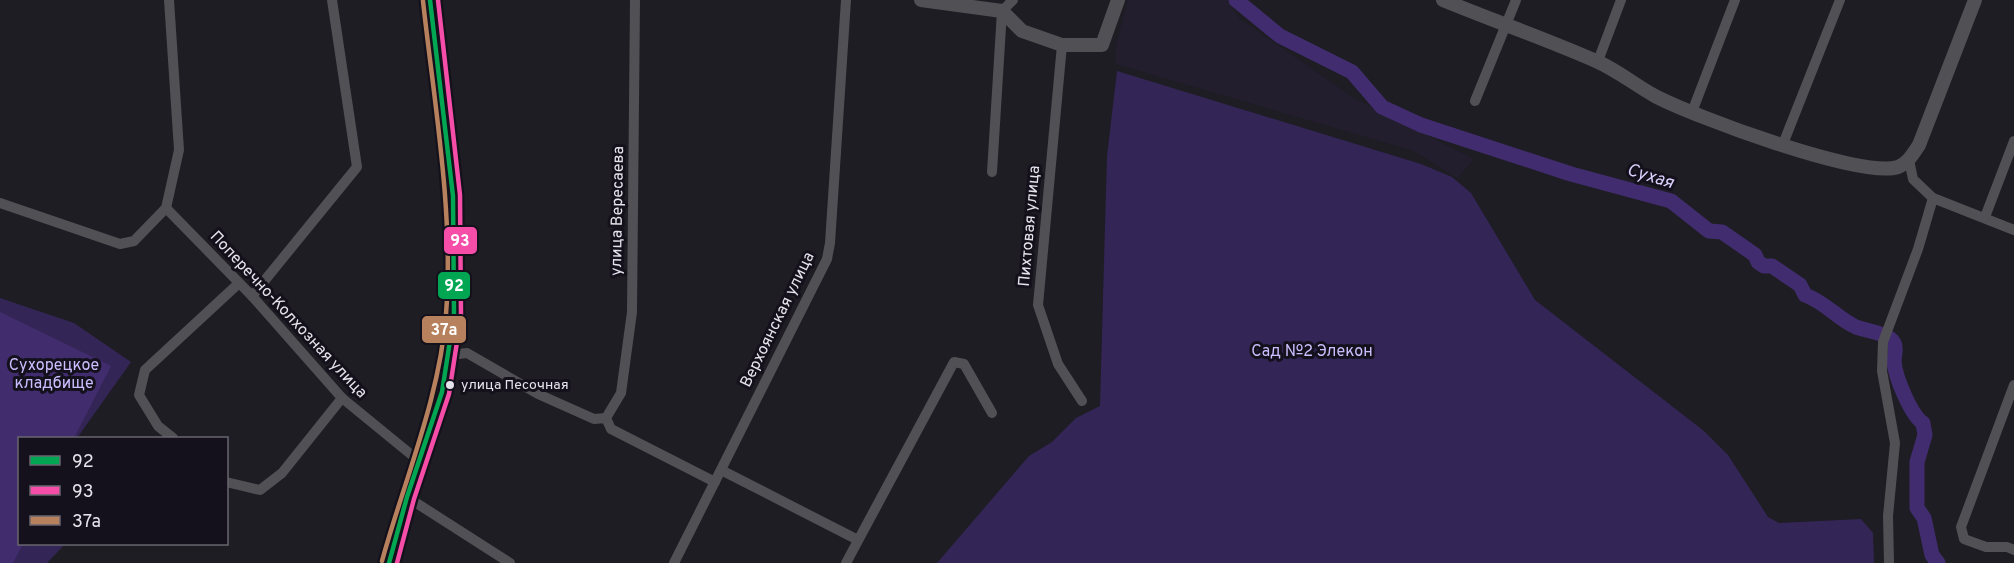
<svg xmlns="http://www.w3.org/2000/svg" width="2014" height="563" viewBox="0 0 2014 563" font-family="Overpass,sans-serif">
  <rect width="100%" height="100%" fill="#1e1d23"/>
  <polygon fill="#221e2e" points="1128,0 1227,0 1240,19 1354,98 1474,159 1457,178 1414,151 1116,64 1116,46"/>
  <g fill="#342557">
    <polygon points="1117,71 1421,164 1452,177 1471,193 1535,300 1704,431 1728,455 1768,517 1779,523 1861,519 1873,533 1874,563 937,563 1029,456 1052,442 1076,418 1100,406 1107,156"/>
    <polygon points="0,298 74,323 131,362 77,438 20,438 20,544 65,544 47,563 0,563"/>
  </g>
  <polygon fill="#412c6d" points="0,312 111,366 74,438 20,438 20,544 23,544 13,563 0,563"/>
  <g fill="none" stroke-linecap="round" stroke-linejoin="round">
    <path stroke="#422c70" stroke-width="15" d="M 1236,0 L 1280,36 L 1352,72 L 1382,107 L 1421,125 L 1571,174 L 1671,201 L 1709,231 L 1722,232 L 1755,255 L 1758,262 L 1764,266 L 1772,266 L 1800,285 L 1805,295 C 1825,302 1838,319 1856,327 C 1866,331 1889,333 1894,343 C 1897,349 1894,355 1894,361 C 1895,377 1911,415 1923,423 L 1925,435 L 1917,462 L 1917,508 L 1924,518 L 1932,555 L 1938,563"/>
    <g stroke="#515054" stroke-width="10">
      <polyline points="1062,45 1038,305 1058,364 1082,401"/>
      <polyline points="1598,61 1621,0"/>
      <polyline points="1475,101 1516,0"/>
      <polyline points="1692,112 1735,0"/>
      <polyline points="1783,144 1840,0"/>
      <polyline points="1909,160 1913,179 1933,198 2014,230"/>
      <polyline points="992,172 1002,11 1013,0"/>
      <polyline points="0,203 120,244 134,241 166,208 179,150 169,0"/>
      <polyline points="166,208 252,296 342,398 419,461"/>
      <polyline points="1985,217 2014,141"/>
      <polyline points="252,296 357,167 332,0"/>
      <polyline points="450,355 467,353 538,394 594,419 606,418 611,429 715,482"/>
      <polyline points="2014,385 1961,527 1964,539 1986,547 2007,547 2014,550"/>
      <polyline points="606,418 621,393 632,312 635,0"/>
      <polyline points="173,438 158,426 139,395 145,370 238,284"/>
      <polyline points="721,470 858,540"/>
      <polyline points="226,482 260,490 282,473 342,398"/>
      <polyline points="407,497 510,563"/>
      <polyline points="674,563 827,259 830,243 846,0"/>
      <polyline points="846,563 954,362 964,364 992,413"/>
      <polyline points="1889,563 1888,516 1895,443 1882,371 1883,342 1918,249 1933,198"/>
    </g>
    <g stroke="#515054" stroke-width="14">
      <polyline points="921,0 1002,11 1022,31 1062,45 1102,45 1118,0"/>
      <path d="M 1443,0 C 1494,21 1546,39 1596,61 C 1617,70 1635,85 1655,96 C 1693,116 1861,179 1898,167 C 1908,163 1913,154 1919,145 L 1975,0"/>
      <polyline points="389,563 407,497 442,392 454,315 453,196 430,0"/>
    </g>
    <defs>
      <polyline id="bus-1" points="389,563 407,497 442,392 454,315 453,196 430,0"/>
      <polyline id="bus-2" points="397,563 414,499 449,394 461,316 460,195 438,0"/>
      <path id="bus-3" d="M 382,561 C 404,481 440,397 446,314 C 454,213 434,102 423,1"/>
    </defs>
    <use href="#bus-1" stroke="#14111c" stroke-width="9"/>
    <use href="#bus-2" stroke="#14111c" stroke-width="9"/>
    <use href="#bus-3" stroke="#14111c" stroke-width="9"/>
    <use href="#bus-1" stroke="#00a651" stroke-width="4.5"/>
    <use href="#bus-2" stroke="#f54da8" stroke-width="4.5"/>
    <use href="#bus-3" stroke="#b6815c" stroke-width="4.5"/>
  </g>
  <circle fill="#e5e4ec" stroke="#14111c" stroke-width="2" cx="450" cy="385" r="5"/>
  <g text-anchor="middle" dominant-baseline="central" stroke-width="6" stroke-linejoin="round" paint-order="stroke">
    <g font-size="14" fill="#e5e4ec" stroke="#14111c" text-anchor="start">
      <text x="461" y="385">улица Песочная</text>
    </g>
    <g font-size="16" fill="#e5e4ec" stroke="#14111c">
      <text transform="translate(618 211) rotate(-89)">улица Вересаева</text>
      <text transform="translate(1030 226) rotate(-85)">Пихтовая улица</text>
      <text transform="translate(288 315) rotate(47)">Поперечно-Колхозная улица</text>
      <text transform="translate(778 320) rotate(-64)">Верхоянская улица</text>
    </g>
    <g font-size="16" fill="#ccbdfe" stroke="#14111c">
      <text x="1312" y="352">Сад №2 Элекон</text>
      <text x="54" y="366">Сухорецкое<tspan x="54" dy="18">кладбище</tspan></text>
    </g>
    <g font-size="18" font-style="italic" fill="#dad0fc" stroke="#14111c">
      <text transform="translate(1650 177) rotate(17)">Сухая</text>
    </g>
  </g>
  <g stroke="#14111c" stroke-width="2">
    <rect x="443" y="226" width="35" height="29" rx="6" fill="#f54da8"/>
    <rect x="437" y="271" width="34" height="29" rx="6" fill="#00a651"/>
    <rect x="421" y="315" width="46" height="29" rx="6" fill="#b6815c"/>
  </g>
  <g font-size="16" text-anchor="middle" font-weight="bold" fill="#fff">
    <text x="460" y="246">93</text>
    <text x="454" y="291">92</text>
    <text x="444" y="335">37а</text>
  </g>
  <rect x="18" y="437" width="210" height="108" fill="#14111c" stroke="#68656f" stroke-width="1.5"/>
  <rect x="30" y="456" width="30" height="9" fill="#00a651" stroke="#68656f" stroke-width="1.5"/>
  <text x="72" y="467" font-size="18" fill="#e5e4ec">92</text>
  <rect x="30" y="486" width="30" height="9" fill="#f54da8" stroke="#68656f" stroke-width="1.5"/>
  <text x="72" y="497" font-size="18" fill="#e5e4ec">93</text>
  <rect x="30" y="516" width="30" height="9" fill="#b6815c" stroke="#68656f" stroke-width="1.5"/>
  <text x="72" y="527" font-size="18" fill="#e5e4ec">37а</text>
</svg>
